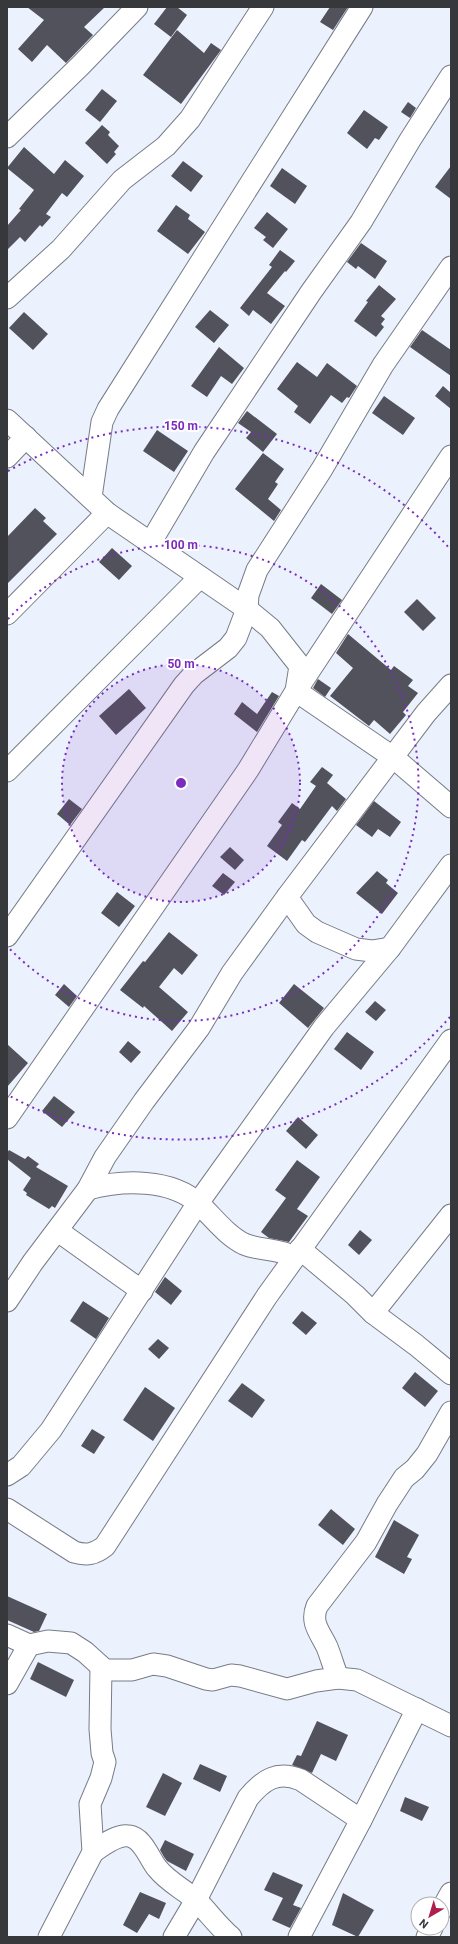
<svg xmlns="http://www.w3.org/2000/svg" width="458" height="1944" viewBox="0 0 458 1944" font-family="Roboto,sans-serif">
  <rect width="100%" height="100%" fill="#ecf2fd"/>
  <g fill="#52525c">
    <polygon points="27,7 105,7 84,27 93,35 66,63 47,45 32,62 18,49 44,20"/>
    <polygon points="167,7 177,7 187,15 171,37 154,24"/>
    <polygon points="330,7 348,7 333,30 320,22"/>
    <polygon points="177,30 204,53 211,43 221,50 181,104 143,75"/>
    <polygon points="102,89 117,101 100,122 85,110"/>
    <polygon points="408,102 416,108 410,118 401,112"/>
    <polygon points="364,110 388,127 379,140 375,138 367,149 347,133"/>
    <polygon points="102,125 110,132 108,135 119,146 114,152 116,154 107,164 85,143"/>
    <polygon points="24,147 54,174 65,160 84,176 67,197 62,193 46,214 51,217 42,227 40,225 25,242 20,237 7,250 7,226 21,210 19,209 34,190 7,168"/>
    <polygon points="183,161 203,176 191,192 171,176"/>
    <polygon points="451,166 451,199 435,187"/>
    <polygon points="282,168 307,186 295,204 270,186"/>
    <polygon points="176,205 190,215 188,219 205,232 188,254 157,231"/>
    <polygon points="267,212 288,229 273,248 263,240 266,237 254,228"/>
    <polygon points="361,243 387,261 375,279 358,266 356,269 347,262"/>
    <polygon points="280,250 295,261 286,272 285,271 267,293 285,306 271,324 253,310 249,316 240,308 272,267 269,265"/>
    <polygon points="379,285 396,299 381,316 385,319 381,324 384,327 376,337 354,321 368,302 366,301"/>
    <polygon points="210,310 229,325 214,343 195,327"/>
    <polygon points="24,312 48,334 33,350 9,328"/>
    <polygon points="422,330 451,350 451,376 410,347"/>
    <polygon points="219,347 244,368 232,384 221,376 207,397 191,386"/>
    <polygon points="297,362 317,377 327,363 357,386 349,398 347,397 342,403 331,395 310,424 294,412 298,406 277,389"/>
    <polygon points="443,386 451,393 451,409 435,396"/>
    <polygon points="384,396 415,418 403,435 372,413"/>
    <polygon points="247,411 277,434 263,452 246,438 251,432 238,423"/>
    <polygon points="157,430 188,451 174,472 143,451"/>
    <polygon points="263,453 284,469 275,482 278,484 268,499 281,510 274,521 235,489"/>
    <polygon points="35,508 46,518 43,521 57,534 7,584 7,537"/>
    <polygon points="112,548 132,566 119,580 99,562"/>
    <polygon points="321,584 342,600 332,614 311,598"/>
    <polygon points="417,599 436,618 423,631 404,612"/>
    <polygon points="348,634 391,670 394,666 413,680 408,686 418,693 403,712 406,715 390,734 374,720 369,726 330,696 353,668 336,653"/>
    <polygon points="318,679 331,688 325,697 313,688"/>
    <polygon points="129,689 146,708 116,735 99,716"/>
    <polygon points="272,692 279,696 257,732 234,714 242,702 257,714"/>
    <polygon points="322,767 333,775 327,783 346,799 337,811 332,806 305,842 302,840 287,861 267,846 282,825 278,822 292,803 300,809 316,786 310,782"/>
    <polygon points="69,799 82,809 70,825 57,814"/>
    <polygon points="374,801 401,822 390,837 378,829 372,837 356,825"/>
    <polygon points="230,847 244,860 235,870 220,857"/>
    <polygon points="377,871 388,880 386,883 398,893 382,914 356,893"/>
    <polygon points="223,873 235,882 224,895 212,886"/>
    <polygon points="117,892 135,906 119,927 101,913"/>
    <polygon points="169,932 198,955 182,975 174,968 159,987 188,1012 172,1031 144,1006 143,1008 120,990 143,961 145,962"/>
    <polygon points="64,984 77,996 69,1007 55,995"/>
    <polygon points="294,984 324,1008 308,1028 279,1003"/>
    <polygon points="375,1001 386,1010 376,1021 365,1012"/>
    <polygon points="347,1032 374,1052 361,1070 334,1049"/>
    <polygon points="128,1041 141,1052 131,1063 119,1052"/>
    <polygon points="7,1044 28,1063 7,1087"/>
    <polygon points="54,1096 75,1112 62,1127 42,1111"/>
    <polygon points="298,1117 318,1135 306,1149 286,1131"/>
    <polygon points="9,1150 25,1159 28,1156 39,1164 36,1167 68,1186 55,1208 52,1206 49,1209 26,1195 27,1193 23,1190 31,1178 7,1159 7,1153"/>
    <polygon points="297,1160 320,1177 297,1209 308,1216 289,1242 269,1238 261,1232 286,1198 275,1190"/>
    <polygon points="360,1230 372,1240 359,1255 348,1245"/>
    <polygon points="165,1277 182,1291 171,1305 155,1292"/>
    <polygon points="83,1301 109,1318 96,1339 70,1321"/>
    <polygon points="302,1311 317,1323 306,1335 292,1323"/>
    <polygon points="158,1339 169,1348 159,1359 148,1349"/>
    <polygon points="415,1372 438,1391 425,1407 402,1388"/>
    <polygon points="242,1383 265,1400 252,1418 228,1401"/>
    <polygon points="145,1387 175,1408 153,1441 123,1420"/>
    <polygon points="92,1429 105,1437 94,1454 81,1446"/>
    <polygon points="331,1509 355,1529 343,1545 318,1525"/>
    <polygon points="394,1520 419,1535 407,1557 412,1559 404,1574 375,1557"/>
    <polygon points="7,1596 47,1614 39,1631 34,1632 7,1620"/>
    <polygon points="38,1662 74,1680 66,1697 30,1679"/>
    <polygon points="317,1721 348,1735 336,1761 321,1754 312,1773 292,1765 297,1755 301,1756"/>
    <polygon points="200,1764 227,1776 220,1792 193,1779"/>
    <polygon points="163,1773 182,1783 165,1816 146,1807"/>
    <polygon points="405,1797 429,1807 422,1821 400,1811"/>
    <polygon points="165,1840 194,1854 186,1871 167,1861 164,1857 160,1850"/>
    <polygon points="273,1872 303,1885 293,1905 301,1908 290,1928 272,1920 283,1898 264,1890"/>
    <polygon points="140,1892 166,1903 159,1919 149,1914 137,1933 123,1925"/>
    <polygon points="343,1893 374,1910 358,1937 332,1925"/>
  </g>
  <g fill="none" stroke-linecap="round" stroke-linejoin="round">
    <defs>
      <g id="minor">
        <polyline points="7,137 81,65 137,7"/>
        <polyline points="7,298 61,249 122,180 166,146 190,119 263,7"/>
        <polyline points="7,420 107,513 247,609 270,628 300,666 296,691 394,758 451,807"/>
        <polyline points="7,457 26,437"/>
        <polyline points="91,497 102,422 108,409 362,7"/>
        <polyline points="151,542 204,452 311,292 361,222 410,140 451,76"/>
        <polyline points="7,614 107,513"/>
        <polyline points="7,771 200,577"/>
        <polyline points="287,897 306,924 317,932 356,949 372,951 390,948"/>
        <polyline points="7,936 184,685 194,674 228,648 236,638 247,609 248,595 257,570 322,469 383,365 451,267"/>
        <polyline points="7,1118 248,770 296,691 451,456"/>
        <path d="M 88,1189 C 122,1180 171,1178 199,1204 C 213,1217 226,1235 244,1244 C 261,1251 278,1248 294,1257"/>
        <polyline points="58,1231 142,1291"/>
        <polyline points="300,1249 355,1295 373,1313 416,1345 451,1374"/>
        <polyline points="7,1301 33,1262 88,1189 105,1157 144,1101 199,1028 232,973 287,897 426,713 451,685"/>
        <polyline points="373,1313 451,1215"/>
        <polyline points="7,1475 21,1466 51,1430 198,1203 324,1027 390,948 451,865"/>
        <path d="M 7,1509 L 74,1552 C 87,1556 95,1554 105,1546 L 267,1296 L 451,1040"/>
        <polyline points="7,1635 29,1645 48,1641 71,1643 85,1652 105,1670 132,1670 153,1664 167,1666 206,1679 213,1680 231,1675 240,1676 287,1689 316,1681 338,1678 357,1680 451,1726"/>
        <path d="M 338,1678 C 334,1668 331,1657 327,1647 C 320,1632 310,1623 317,1606 L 366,1542 L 387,1504 L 404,1478 L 415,1469 L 427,1454 L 451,1412"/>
        <polyline points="7,1684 29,1645"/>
        <path d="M 93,1852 C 102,1846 117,1834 129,1836 C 143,1838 149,1858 157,1868 C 169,1883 184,1889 197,1901 C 209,1913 218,1926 231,1937"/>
        <polyline points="442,1909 451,1893"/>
        <polyline points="49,1937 93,1852 90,1804 101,1778 105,1762 102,1753 100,1729 101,1667"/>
        <path d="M 174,1937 L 196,1900 L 248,1798 C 263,1780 277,1770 301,1780 L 361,1820"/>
        <polyline points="299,1937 361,1820 417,1709"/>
        <polyline points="427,1937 432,1928"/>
      </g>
    </defs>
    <use href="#minor" stroke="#777c86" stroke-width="23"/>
    <use href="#minor" stroke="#fff" stroke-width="21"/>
  </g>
  <circle cx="181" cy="783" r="119" fill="#7b2cbf" fill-opacity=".12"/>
  <g fill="none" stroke="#7b2cbf" stroke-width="2" stroke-dasharray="2 4">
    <circle cx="181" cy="783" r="119"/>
    <path d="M8 619A238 238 0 1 1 8 947"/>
    <path d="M450 1017A357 357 0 0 1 8 1095M8 471A357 357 0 0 1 450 549"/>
  </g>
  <circle cx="181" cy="783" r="6" fill="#7b2cbf" stroke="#fff" stroke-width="2"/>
  <g font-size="12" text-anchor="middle" font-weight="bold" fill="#7b2cbf" stroke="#fff" stroke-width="4" stroke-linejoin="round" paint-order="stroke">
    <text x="181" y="430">150 m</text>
    <text x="181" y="549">100 m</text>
    <text x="181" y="668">50 m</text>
  </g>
  <rect width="458" height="1944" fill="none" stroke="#36383c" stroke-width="16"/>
  <g transform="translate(430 1916) rotate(218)"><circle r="19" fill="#ffffff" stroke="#afafb1"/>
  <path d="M0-3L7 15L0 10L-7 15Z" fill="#b01e4b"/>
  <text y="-6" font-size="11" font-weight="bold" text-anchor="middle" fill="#36383c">N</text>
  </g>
</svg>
